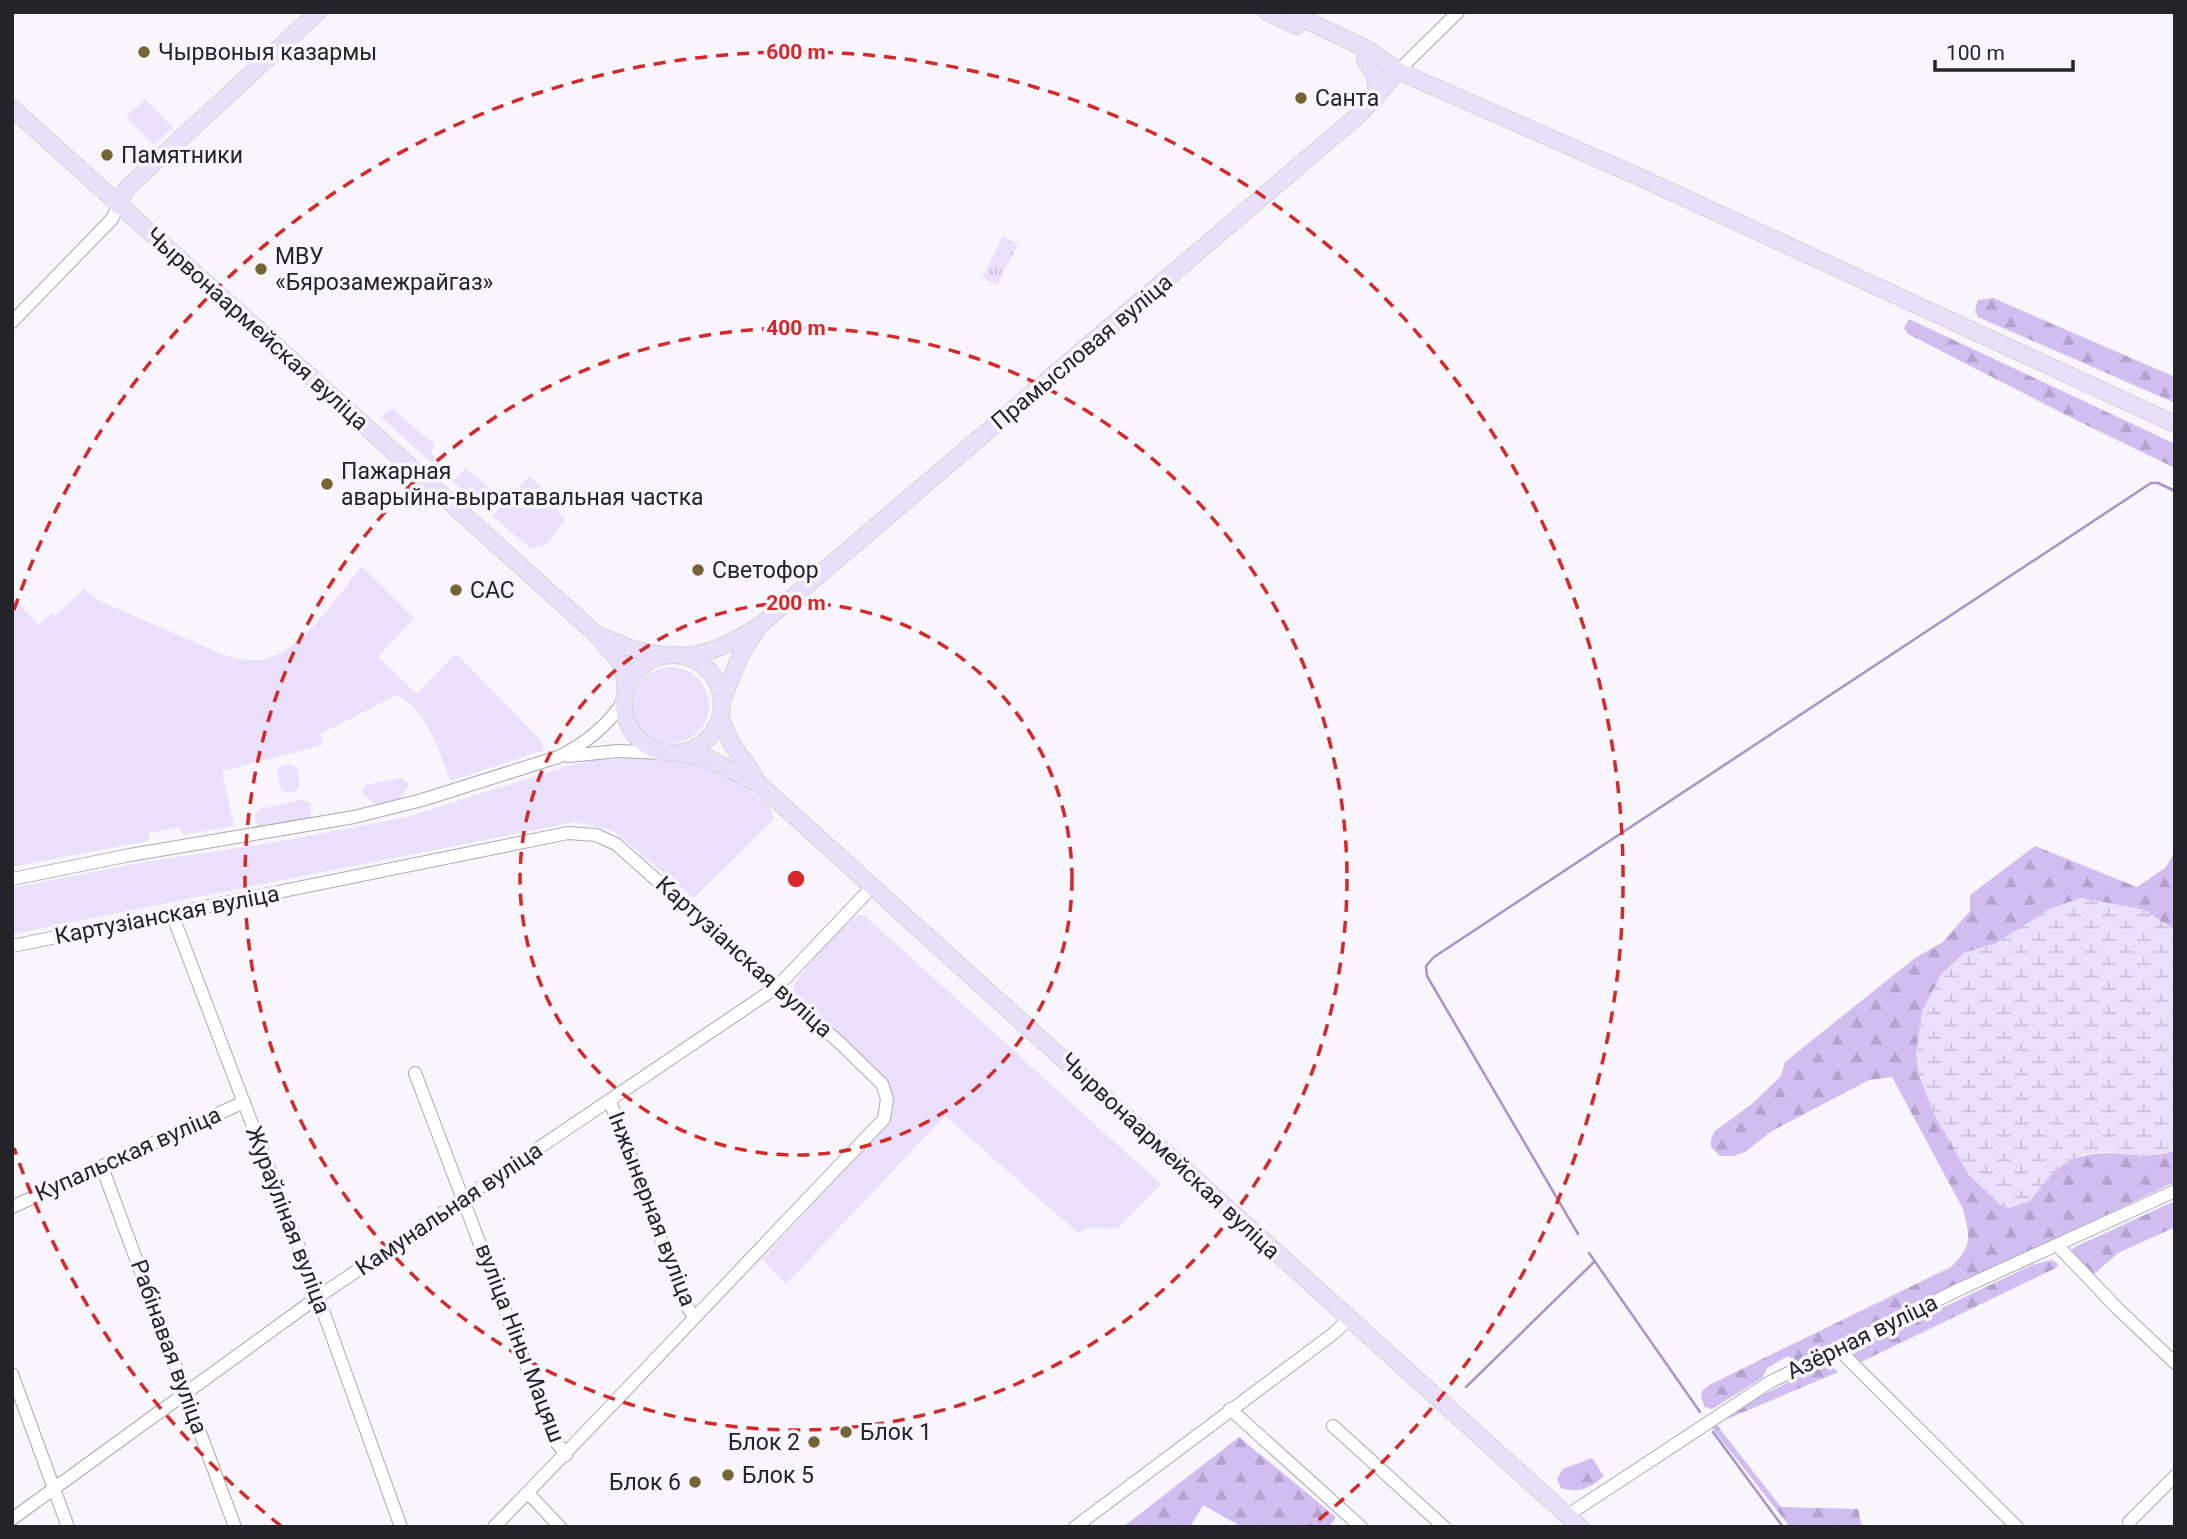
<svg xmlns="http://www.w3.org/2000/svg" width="2187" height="1539" viewBox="0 0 2187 1539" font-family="Roboto,sans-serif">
  <defs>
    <pattern id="forest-firs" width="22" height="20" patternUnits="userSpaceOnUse" patternTransform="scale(1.75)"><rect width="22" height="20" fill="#d1bdf0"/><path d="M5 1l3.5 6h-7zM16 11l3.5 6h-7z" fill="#b3a2ce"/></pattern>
    <pattern id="wetland-marsh" width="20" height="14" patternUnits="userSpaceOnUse" patternTransform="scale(1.75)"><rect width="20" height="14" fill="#eae0fb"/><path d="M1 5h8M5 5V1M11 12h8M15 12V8" fill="none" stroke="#c9c0d7"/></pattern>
    <pattern id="park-tufts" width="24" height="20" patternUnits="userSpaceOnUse" patternTransform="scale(1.75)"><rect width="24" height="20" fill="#eae0fb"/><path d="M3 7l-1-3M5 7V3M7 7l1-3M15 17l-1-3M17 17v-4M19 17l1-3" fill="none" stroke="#c9c0d7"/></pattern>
  </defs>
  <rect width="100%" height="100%" fill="#f8f5fd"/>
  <g fill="#eae0fb">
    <polygon points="145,99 173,128 154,145 126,117"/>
    <polygon points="393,409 435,445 431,452 435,458 433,464 381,417 387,411"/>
    <polygon points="465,468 493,491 480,506 453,482"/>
    <polygon points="531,477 541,486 565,520 547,544 531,549 492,516 527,478"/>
    <path d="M 362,566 L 414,618 L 378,657 L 417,694 L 456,653 L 542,742 L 544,750 L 451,781 C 438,750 428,711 397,695 L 320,734 L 323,745 L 222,771 L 234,826 L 183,835 L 179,827 L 149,833 L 148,841 L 12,867 L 12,596 L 39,625 L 52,613 L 55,616 L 84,589 L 98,600 L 221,654 C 234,658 245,661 259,660 C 300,656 337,596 362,566 Z"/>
    <circle cx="671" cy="705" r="38"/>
    <path d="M 596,759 C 629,760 666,755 699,762 C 716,766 731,779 746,788 C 758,797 772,803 774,819 L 694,898 L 613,831 L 575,822 L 12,934 L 12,888 L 150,861 L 271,843 L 407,817 L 571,765 Z"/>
    <polygon points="289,764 297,768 300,785 297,790 287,793 281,789 277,771 279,767"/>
    <polygon points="401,778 409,784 401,799 376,804 362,794 362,790 367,785"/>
    <polygon points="301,800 310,803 311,817 308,819 261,828 255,822 256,814 260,809"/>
    <path d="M 857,915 L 864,915 L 1161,1184 L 1118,1228 C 1100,1231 1099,1222 1078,1233 L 945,1116 L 786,1284 L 762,1259 L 889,1122 C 894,1107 894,1097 888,1082 L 800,1002 L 796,997 L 793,984 L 832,937 Z"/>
  </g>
  <g fill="url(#forest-firs)">
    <polygon points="1993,298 2175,377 2175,403 1978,317 1975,310 1978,300"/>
    <polygon points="1909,319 2175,444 2175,468 2080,422 1908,334 1904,328"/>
    <path d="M 2035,846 L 2137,887 L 2165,868 L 2175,852 L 2175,930 L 2144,910 L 2081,898 L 2050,909 L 1995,944 L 1964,953 L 1941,975 L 1922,1012 L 2030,1201 C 2038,1191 2047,1176 2058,1168 C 2099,1139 2132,1164 2175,1151 L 2175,1182 L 1795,1363 L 1788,1356 L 1767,1368 L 1762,1378 L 1712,1409 L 1705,1407 L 1701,1397 L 1702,1391 L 1711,1384 L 1951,1267 C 1973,1245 1970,1238 1963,1209 L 1892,1077 L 1869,1080 L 1772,1131 L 1745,1152 L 1733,1156 L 1720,1156 L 1711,1147 L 1711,1139 L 1715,1131 L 1752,1104 L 1781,1076 L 1785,1062 L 1915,958 L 1943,942 L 1970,911 L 1970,895 Z"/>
    <polygon points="2175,1201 2175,1227 2118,1253 2092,1276 2075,1256 2072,1249 2079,1245"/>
    <polygon points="2052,1260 2058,1264 2056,1268 1859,1363 1852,1351 2032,1265"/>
    <polygon points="1823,1365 1831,1365 1838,1372 1725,1420 1753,1400"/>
    <polygon points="1716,1424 1781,1507 1858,1509 1862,1527 1790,1527 1712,1428"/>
    <polygon points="1239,1437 1336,1517 1329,1527 1242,1527 1203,1505 1190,1527 1123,1527"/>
    <path d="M 1592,1458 L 1604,1476 C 1589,1489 1580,1493 1561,1488 L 1557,1479 L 1563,1469 Z"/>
  </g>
  <polygon fill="url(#wetland-marsh)" points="2081,898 2144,910 2175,930 2175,1151 2145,1156 2103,1152 2083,1154 2056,1169 2030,1201 2010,1208 2000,1205 1968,1174 1935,1116 1919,1076 1916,1053 1922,1012 1941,975 1964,953 1995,944 2050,909"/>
  <polygon fill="url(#park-tufts)" points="1003,236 1018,244 997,285 982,278"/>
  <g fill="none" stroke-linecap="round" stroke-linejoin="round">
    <g stroke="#a894c5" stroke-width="2.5">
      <polyline points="1578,1234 1427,976 1426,966 1434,957 2151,483 2158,483 2175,491"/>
      <polyline points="1589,1253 1700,1412"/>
      <polyline points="1466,1387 1594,1262"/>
      <polyline points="1713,1432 1783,1527"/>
    </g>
    <defs>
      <g id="minor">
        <polyline points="1398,71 1458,12"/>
        <polyline points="12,322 112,219 118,206"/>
        <polyline points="568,756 618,751 662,753"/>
        <path d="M 12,879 L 130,855 L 354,817 L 422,800 L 558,757 C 585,744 607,726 624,701"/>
        <polyline points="172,914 318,1297 401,1527"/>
        <path d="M 12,946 L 568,833 L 596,835 L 616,844 L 841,1044 L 882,1084 L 887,1099 L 884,1119 C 754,1254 626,1392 494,1527"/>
        <polyline points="415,1073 554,1439 566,1455"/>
        <polyline points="610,1101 684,1302 694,1317"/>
        <polyline points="102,1167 235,1527"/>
        <polyline points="12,1207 244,1102"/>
        <polyline points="2057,1245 2118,1309 2175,1363"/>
        <polyline points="1838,1349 2017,1527"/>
        <polyline points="12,1374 68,1527"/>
        <polyline points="1230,1409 1361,1527"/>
        <polyline points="1333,1426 1444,1527"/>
        <polyline points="528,1493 560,1527"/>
        <polyline points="1568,1515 1770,1382 1962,1288 2175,1191"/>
        <polyline points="12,1519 318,1297 777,987 873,886"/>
        <polyline points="2129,1522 2175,1476"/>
        <polyline points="1075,1527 1334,1333 1349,1319"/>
      </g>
      <g id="major">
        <polyline points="1267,12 1297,26"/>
        <polyline points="1289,12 1369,50 1398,71 1637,176 2175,424"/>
        <path d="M 1365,60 C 1374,72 1381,85 1373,100"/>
        <polyline points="12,108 596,634 623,666 626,689"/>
        <polyline points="118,206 126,189 318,12"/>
        <polyline points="601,636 638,651 663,655"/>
        <circle cx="673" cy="704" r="49"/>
        <path d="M 685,656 C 714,653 735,641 759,626 L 1362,112 L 1398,71"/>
        <polyline points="722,701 741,654 756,631"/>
        <polyline points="721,718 730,741 755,777"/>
        <polyline points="681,754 710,759 760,785 1580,1527"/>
      </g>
    </defs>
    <use href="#minor" stroke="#aba8b2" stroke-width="14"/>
    <use href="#major" stroke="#d3d3d4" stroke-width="18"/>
    <use href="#minor" stroke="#fff" stroke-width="12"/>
    <use href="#major" stroke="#e8dff8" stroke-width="16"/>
  </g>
  <g fill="none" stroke="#d62828" stroke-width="3.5" stroke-dasharray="12 9">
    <circle cx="796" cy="879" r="276"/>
    <circle cx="796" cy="879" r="551"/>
    <path d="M281 1526A827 827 0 0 1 14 1148M14 610A827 827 0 1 1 1311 1526"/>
  </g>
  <g fill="#746532" stroke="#f8f5fd" stroke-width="2.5">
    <circle cx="144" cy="52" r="7"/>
    <circle cx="1301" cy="98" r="7"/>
    <circle cx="107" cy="155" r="7"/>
    <circle cx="261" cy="269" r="7"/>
    <circle cx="327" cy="484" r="7"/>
    <circle cx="698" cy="570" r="7"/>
    <circle cx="456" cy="590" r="7"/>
    <circle cx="846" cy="1432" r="7"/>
    <circle cx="814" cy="1442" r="7"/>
    <circle cx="728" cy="1475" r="7"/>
    <circle cx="695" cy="1482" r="7"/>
  </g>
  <g text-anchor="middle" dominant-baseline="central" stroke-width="7" stroke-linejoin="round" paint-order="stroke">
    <g font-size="23" fill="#242327" stroke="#f8f5fd" text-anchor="start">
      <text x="158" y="52">Чырвоныя казармы</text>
      <text x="1315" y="98">Санта</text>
      <text x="121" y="155">Памятники</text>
      <text x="275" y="256">МВУ<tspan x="275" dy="26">«Бярозамежрайгаз»</tspan></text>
      <text x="341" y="471">Пажарная<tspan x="341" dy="26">аварыйна-выратавальная частка</tspan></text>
      <text x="712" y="570">Светофор</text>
      <text x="470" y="590">САС</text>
      <text x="860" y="1432">Блок 1</text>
      <text x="800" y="1442" text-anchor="end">Блок 2</text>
      <text x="742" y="1475">Блок 5</text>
      <text x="681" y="1482" text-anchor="end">Блок 6</text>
    </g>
    <g font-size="23" fill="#242327" stroke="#f8f5fd">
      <text transform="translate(257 329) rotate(42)">Чырвонаармейская вуліца</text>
      <text transform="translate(1082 352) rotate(-40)">Прамысловая вуліца</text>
      <text transform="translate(167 915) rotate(-11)">Картузіанская вуліца</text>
      <text transform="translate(744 957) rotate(42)">Картузіанская вуліца</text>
      <text transform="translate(128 1154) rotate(-24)">Купальская вуліца</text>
      <text transform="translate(1170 1156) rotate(43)">Чырвонаармейская вуліца</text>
      <text transform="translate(449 1209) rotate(-34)">Камунальная вуліца</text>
      <text transform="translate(652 1209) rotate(69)">Інжынерная вуліца</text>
      <text transform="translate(288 1220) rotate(69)">Жураўліная вуліца</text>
      <text transform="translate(1862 1337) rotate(-26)">Азёрная вуліца</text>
      <text transform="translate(520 1343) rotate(69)">вуліца Ніны Мацяш</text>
      <text transform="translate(169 1347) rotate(70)">Рабінавая вуліца</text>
    </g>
  </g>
  <circle cx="796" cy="879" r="10" fill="#d62828" stroke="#f8f5fd" stroke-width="3.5"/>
  <g font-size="21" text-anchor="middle" font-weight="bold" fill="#d62828" stroke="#f8f5fd" stroke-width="7" stroke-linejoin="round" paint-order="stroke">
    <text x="796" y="59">600 m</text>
    <text x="796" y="335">400 m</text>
    <text x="796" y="610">200 m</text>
  </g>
  <rect width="2187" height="1539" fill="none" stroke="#242327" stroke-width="28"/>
  <path d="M1935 60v10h138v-10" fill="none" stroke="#242327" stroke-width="3.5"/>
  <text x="1946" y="60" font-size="21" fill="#242327" stroke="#f8f5fd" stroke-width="5" paint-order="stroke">100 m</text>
</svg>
